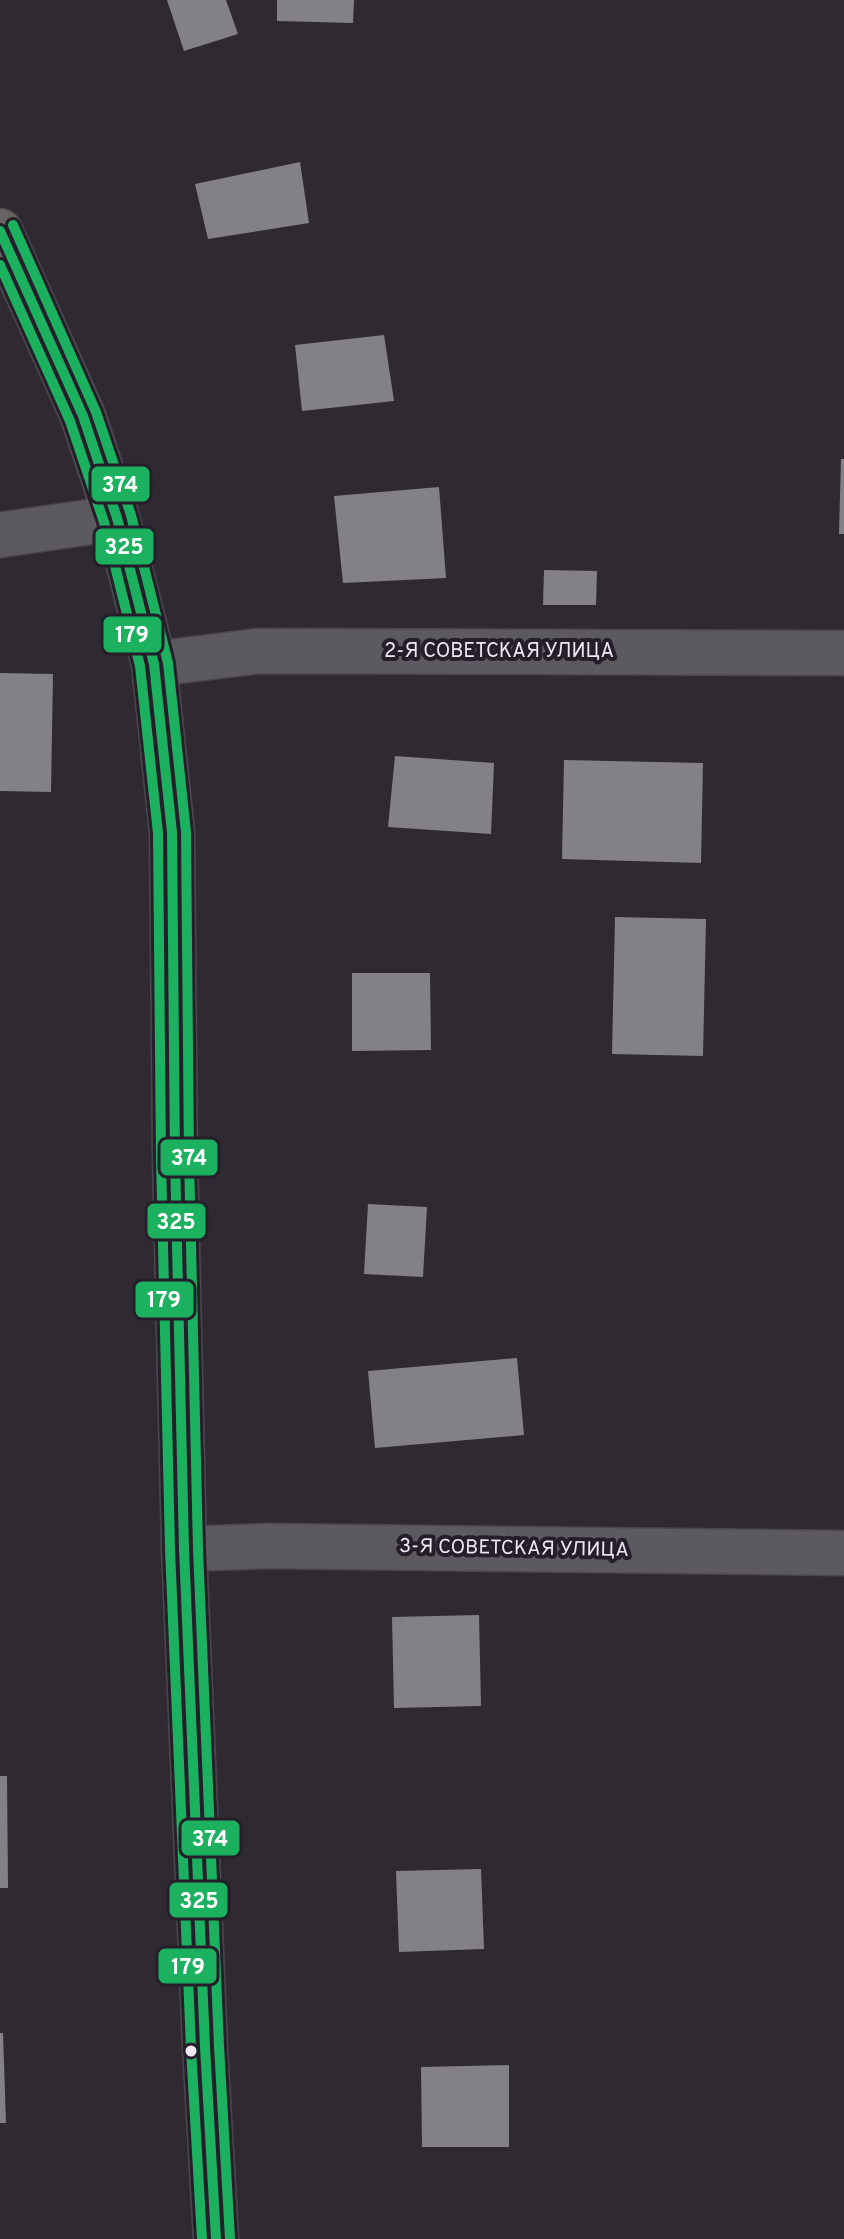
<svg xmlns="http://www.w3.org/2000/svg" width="844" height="2239" viewBox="0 0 844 2239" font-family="Overpass,sans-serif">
  <rect width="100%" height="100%" fill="#2f2a32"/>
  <g fill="#848087">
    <polygon points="167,0 226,0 238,34 184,51"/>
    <polygon points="277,0 354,0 353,23 277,21"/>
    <polygon points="300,162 309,223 208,239 195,184"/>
    <polygon points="384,335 394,401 302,411 295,345"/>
    <polygon points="841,459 844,459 844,534 839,534"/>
    <polygon points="439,487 446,578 343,583 334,496"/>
    <polygon points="544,570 597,571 596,605 543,605"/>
    <polygon points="0,673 53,674 51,792 0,791"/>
    <polygon points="395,756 494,763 491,834 388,827"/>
    <polygon points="564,760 703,763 701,863 562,859"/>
    <polygon points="615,917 706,919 703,1056 612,1054"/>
    <polygon points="352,973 430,973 431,1050 352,1051"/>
    <polygon points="368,1204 427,1207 423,1277 364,1274"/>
    <polygon points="517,1358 524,1435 375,1448 368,1371"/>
    <polygon points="479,1615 481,1706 394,1708 392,1617"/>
    <polygon points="0,1776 7,1776 8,1888 0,1888"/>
    <polygon points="481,1869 484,1949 399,1952 396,1871"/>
    <polygon points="0,2033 3,2033 6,2123 0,2123"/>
    <polygon points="509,2065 509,2147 422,2147 421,2067"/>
  </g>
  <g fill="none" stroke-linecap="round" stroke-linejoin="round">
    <defs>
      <g id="minor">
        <polyline points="0,535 117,518"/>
        <polyline points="154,664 258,651 844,653"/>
        <polyline points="184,1549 268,1546 844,1553"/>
      </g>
      <polyline id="major" points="0,231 83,416 117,518 154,664 172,832 175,1158 184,1549 205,2047 216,2239"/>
    </defs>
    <use href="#minor" stroke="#4b464d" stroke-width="47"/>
    <use href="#major" stroke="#4b464d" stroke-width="47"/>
    <use href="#minor" stroke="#5c595f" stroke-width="44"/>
    <use href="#major" stroke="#686261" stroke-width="44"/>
    <defs>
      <polyline id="bus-1" points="0,231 83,416 117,518 154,664 172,832 175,1158 184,1549 205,2047 216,2239"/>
      <polyline id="bus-2" points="0,265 70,421 104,522 140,666 158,833 161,1158 170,1549 191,2048 202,2239"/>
      <polyline id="bus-3" points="13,225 96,412 131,515 168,663 186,832 189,1158 198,1549 219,2046 230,2238"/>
    </defs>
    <use href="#bus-1" stroke="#251e2b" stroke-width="16"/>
    <use href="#bus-2" stroke="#251e2b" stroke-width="16"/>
    <use href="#bus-3" stroke="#251e2b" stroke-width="16"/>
    <use href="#bus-1" stroke="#1bb15f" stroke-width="10"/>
    <use href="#bus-2" stroke="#1bb15f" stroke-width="10"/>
    <use href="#bus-3" stroke="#1bb15f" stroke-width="10"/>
  </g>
  <circle fill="#ede8f1" stroke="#251e2b" stroke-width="3" cx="191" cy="2051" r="7"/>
  <g text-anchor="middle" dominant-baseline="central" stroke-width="8" stroke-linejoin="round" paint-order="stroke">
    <g font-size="20" fill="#ede8f1" stroke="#251e2b">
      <text x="499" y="652">2-Я СОВЕТСКАЯ УЛИЦА</text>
      <text transform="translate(514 1549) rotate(1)">3-Я СОВЕТСКАЯ УЛИЦА</text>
    </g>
  </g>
  <g stroke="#251e2b" stroke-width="3">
    <rect x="90" y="465" width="61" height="38" rx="8" fill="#1bb15f"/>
    <rect x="94" y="527" width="61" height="39" rx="8" fill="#1bb15f"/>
    <rect x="102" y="615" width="61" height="39" rx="8" fill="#1bb15f"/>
    <rect x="159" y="1138" width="60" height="39" rx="8" fill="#1bb15f"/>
    <rect x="146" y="1202" width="61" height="38" rx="8" fill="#1bb15f"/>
    <rect x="134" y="1280" width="61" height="39" rx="8" fill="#1bb15f"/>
    <rect x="180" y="1819" width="61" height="38" rx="8" fill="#1bb15f"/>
    <rect x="168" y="1881" width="61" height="38" rx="8" fill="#1bb15f"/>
    <rect x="157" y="1947" width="61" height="38" rx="8" fill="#1bb15f"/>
  </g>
  <g font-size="22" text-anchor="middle" font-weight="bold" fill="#fff">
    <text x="120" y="492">374</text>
    <text x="124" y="554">325</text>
    <text x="132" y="642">179</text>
    <text x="189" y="1165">374</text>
    <text x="176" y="1229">325</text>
    <text x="164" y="1307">179</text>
    <text x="210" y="1846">374</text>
    <text x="199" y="1908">325</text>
    <text x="188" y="1974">179</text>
  </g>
</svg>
